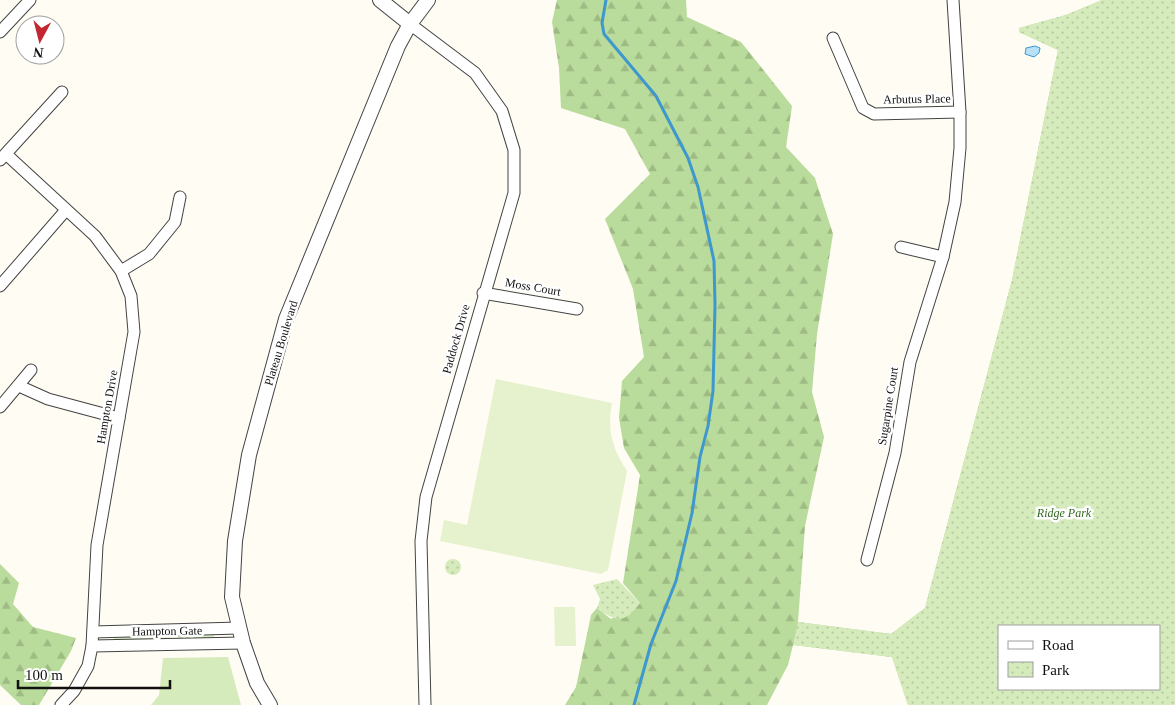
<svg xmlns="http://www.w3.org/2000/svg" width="1175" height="705" viewBox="0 0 1175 705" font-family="'Times New Roman',serif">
  <defs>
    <pattern id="forest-firs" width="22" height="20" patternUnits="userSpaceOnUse" patternTransform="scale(1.25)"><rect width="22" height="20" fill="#b9db9b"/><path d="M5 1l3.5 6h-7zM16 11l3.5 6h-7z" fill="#9ebb84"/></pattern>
    <pattern id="park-dots" width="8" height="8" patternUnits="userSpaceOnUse" patternTransform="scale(1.25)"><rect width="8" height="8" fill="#d5ebbc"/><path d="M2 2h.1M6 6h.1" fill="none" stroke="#b6c8a1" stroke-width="1.8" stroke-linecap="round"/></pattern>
  </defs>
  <rect width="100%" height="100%" fill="#fffcf3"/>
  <g fill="#d5ebbc">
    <polygon points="214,635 214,642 115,644 114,637"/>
    <polygon points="228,657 241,705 151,705 159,695 163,658"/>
  </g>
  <g fill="url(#forest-firs)" fill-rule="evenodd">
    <path d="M 557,0 L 686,0 L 687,17 L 741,42 L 792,106 L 786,147 L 815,178 L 833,234 L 817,334 L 812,392 L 824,437 L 805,526 L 798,622 L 891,634 L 925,608 L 1012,280 L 1058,50 L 1019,32 L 1019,28 L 1066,15 L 1102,0 L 1175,0 L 1175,705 L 908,705 L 892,657 L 793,645 L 788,665 L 767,705 L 565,705 L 576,687 L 591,615 L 597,608 L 611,619 L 640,603 L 623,583 L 640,475 L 624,448 L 619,418 L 622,381 L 644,357 L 633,289 L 605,219 L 650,174 L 625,129 L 561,108 L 559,68 L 552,22 ZM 999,626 L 1159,626 L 1159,689 L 999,689 Z"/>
    <polygon points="0,564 19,583 13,604 33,627 76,638 71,651 39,705 21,705 0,685"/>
  </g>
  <g fill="url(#park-dots)" fill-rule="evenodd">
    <path d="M 1102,0 L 1175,0 L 1175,705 L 908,705 L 892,657 L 793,645 L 798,622 L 891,634 L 925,608 L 1012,280 L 1058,50 L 1019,32 L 1019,28 L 1066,15 ZM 999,626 L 1159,626 L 1159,689 L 999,689 Z"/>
    <circle cx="453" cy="567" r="8"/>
    <path d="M 617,579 L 640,603 C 625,624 616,622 597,608 L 600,599 L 593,585 Z"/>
  </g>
  <g fill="#e6f2ce">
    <path d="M 496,379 L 612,403 C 607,430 612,448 627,471 L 608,570 L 601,574 L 440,541 L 444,520 L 467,525 Z"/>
    <polygon points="554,607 575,607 576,646 555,646"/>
  </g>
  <polygon fill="#b8e1f7" stroke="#3e98ce" points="1035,46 1040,48 1039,53 1034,57 1025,54 1026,48"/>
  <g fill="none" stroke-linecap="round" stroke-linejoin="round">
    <polyline stroke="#3e98ce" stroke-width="3" points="606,0 602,23 604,34 656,96 688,158 698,187 714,261 715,305 713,391 708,426 700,457 692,513 676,581 651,644 634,705"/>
    <defs>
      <g id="minor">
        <polyline points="410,24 475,73 502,111 514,150 514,193 426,497 421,541 425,705"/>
        <polyline points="0,32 30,0"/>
        <polyline points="833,38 863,108 874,114 960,112"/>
        <polyline points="6,154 95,236 121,271 131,296 134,332 97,545 92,646 88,666 74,691 61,705"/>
        <polyline points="0,160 62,92"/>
        <polyline points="901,247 943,257"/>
        <polyline points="121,271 149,254 175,222 180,197"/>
        <polyline points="0,286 66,210"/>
        <polyline points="483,293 577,309"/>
        <polyline points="19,386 48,399 119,418"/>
        <polyline points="0,407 31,370"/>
        <polyline points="867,560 895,453 910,362 943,257 955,202 960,148 960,112 953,0"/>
        <polyline points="93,632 239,628"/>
        <polyline points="92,646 243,643"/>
      </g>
      <g id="tertiary">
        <polyline points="380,0 410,24"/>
        <polyline points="270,705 257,683 243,643 232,597 235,541 249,455 286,319 398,46 410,24 428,0"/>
      </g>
    </defs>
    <use href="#minor" stroke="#434343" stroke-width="13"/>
    <use href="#tertiary" stroke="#434343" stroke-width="16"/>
    <use href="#minor" stroke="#fff" stroke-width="11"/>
    <use href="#tertiary" stroke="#fff" stroke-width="14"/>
  </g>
  <g text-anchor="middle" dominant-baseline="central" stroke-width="5" stroke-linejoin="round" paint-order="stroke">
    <g font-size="12" fill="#101010" stroke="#fff">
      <text transform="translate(917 99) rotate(-1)">Arbutus Place</text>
      <text transform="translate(533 287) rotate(10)">Moss Court</text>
      <text transform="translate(456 339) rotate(-74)">Paddock Drive</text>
      <text transform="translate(281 343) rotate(-73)">Plateau Boulevard</text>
      <text transform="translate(888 406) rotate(-81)">Sugarpine Court</text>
      <text transform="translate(107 407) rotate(-80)">Hampton Drive</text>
      <text transform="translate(167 631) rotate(-1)">Hampton Gate</text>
    </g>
    <g font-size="12" font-style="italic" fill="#306a1f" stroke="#fff">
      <text x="1064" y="513">Ridge Park</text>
    </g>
  </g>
  <rect x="998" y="625" width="162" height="65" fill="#ffffff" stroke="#9f9f9f"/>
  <rect x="1008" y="641" width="25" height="8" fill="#ffffff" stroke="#9f9f9f"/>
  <text x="1042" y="650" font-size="15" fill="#101010">Road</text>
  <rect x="1008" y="662" width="25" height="15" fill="url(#park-dots)" stroke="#9f9f9f"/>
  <text x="1042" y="675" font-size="15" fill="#101010">Park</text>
  <g transform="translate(40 40) rotate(187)"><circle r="24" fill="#ffffff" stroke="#9f9f9f"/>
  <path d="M0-4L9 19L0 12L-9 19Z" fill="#c22631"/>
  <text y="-8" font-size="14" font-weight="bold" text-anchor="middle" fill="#101010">N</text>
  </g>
  <path d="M18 680v8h152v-8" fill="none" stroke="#101010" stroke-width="2.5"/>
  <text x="25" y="680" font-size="15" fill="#101010" stroke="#ffffff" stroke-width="4" paint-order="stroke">100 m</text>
</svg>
